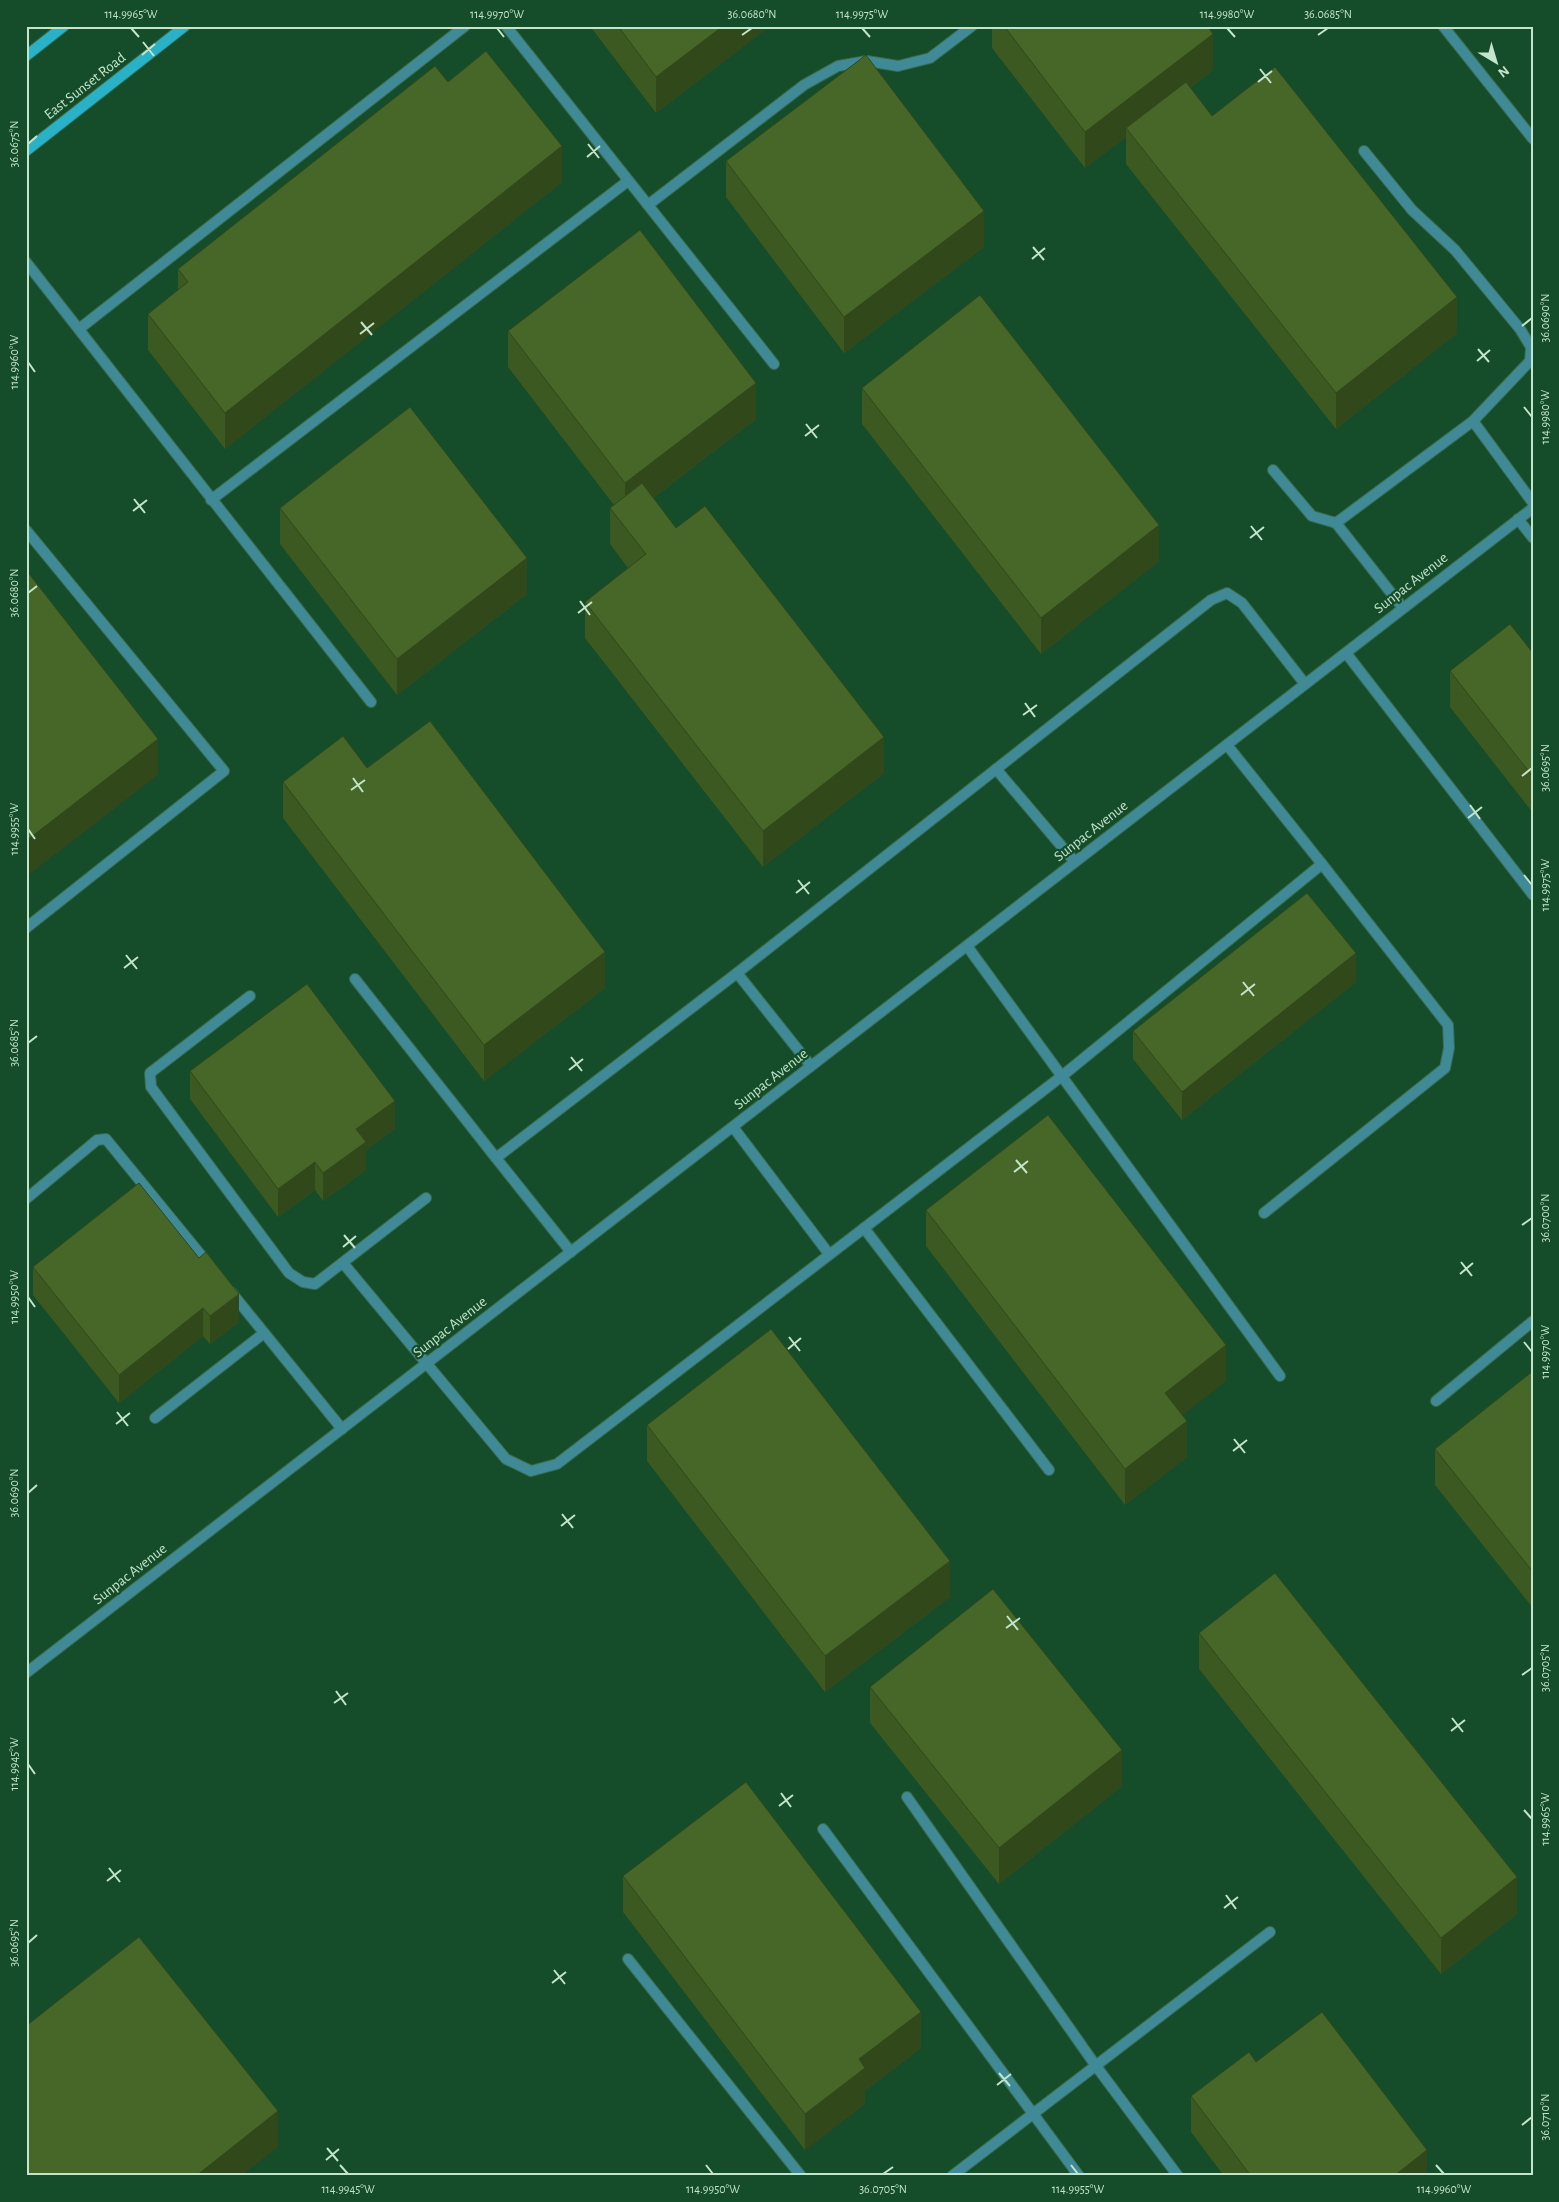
<svg xmlns="http://www.w3.org/2000/svg" width="1559" height="2202" viewBox="0 0 1559 2202" font-family="'Alegreya Sans',sans-serif">
  <rect width="100%" height="100%" fill="#154c29"/>
  <g fill="none" stroke-linecap="round" stroke-linejoin="round">
    <defs>
      <g id="service">
        <polyline points="506,26 774,364"/>
        <polyline points="648,205 804,85 838,66 867,61 898,66 930,58 972,26"/>
        <polyline points="26,262 371,702"/>
        <polyline points="79,329 465,26"/>
        <polyline points="1473,421 1533,503"/>
        <polyline points="1273,470 1312,516 1336,523 1473,421 1530,361 1531,347 1520,329 1455,250 1412,210 1364,151"/>
        <polyline points="211,500 628,181"/>
        <polyline points="1518,519 1533,538"/>
        <polyline points="1336,523 1403,608"/>
        <polyline points="26,530 224,771 26,928"/>
        <polyline points="1346,653 1533,895"/>
        <polyline points="996,769 1075,862"/>
        <polyline points="967,946 1280,1376"/>
        <polyline points="737,973 811,1066"/>
        <polyline points="355,979 496,1158"/>
        <polyline points="250,996 150,1073 151,1087 289,1273 303,1282 315,1284 426,1198"/>
        <polyline points="733,1127 829,1254"/>
        <polyline points="26,1199 97,1140 106,1139 209,1265"/>
        <polyline points="1264,1213 1445,1068 1449,1048 1448,1025 1322,864"/>
        <polyline points="864,1228 1049,1470"/>
        <polyline points="571,1252 496,1158 737,973 1211,600 1227,593 1242,603 1305,684"/>
        <polyline points="343,1263 506,1459 531,1471 557,1464 1062,1076 1322,864 1227,745"/>
        <polyline points="231,1292 342,1429"/>
        <polyline points="1436,1401 1533,1321"/>
        <polyline points="155,1418 264,1333"/>
        <polyline points="907,1797 1096,2066 1178,2176"/>
        <polyline points="823,1829 1079,2176"/>
        <polyline points="628,1959 801,2176"/>
        <polyline points="952,2176 1270,1932"/>
      </g>
      <g id="minor">
        <polyline points="1443,26 1533,139"/>
        <polyline points="26,1673 1533,508"/>
      </g>
      <g id="secondary">
        <polyline points="26,56 64,26"/>
        <polyline points="26,151 185,26"/>
      </g>
    </defs>
    <use href="#service" stroke="#386b49" stroke-width="12"/>
    <use href="#minor" stroke="#386b49" stroke-width="12"/>
    <use href="#secondary" stroke="#386b49" stroke-width="12"/>
    <use href="#service" stroke="#408997" stroke-width="10"/>
    <use href="#minor" stroke="#408997" stroke-width="10"/>
    <use href="#secondary" stroke="#29b1c8" stroke-width="10"/>
  </g>
  <g fill="#3c5922">
    <polygon points="590,26 770,26 656,113"/>
    <polygon points="992,26 1207,26 1213,70 1190,88 1212,116 1457,333 1336,429 1126,164 1126,137 1085,168 992,48"/>
    <polygon points="448,82 562,182 225,449 148,350 148,314 178,290 178,269"/>
    <polygon points="726,161 984,247 844,353 726,197"/>
    <polygon points="508,331 756,419 653,498 676,528 884,773 763,867 585,638 585,602 628,568 610,544 610,508 614,505 508,367"/>
    <polygon points="862,388 1159,561 1041,654 862,424"/>
    <polygon points="280,508 527,594 397,695 280,544"/>
    <polygon points="1533,653 1533,813 1450,707 1450,671"/>
    <polygon points="367,768 605,988 484,1081 283,818 283,782"/>
    <polygon points="1356,982 1182,1120 1133,1059 1133,1031"/>
    <polygon points="190,1071 395,1129 366,1150 366,1170 323,1201 315,1190 278,1217 190,1099"/>
    <polygon points="139,1183 239,1322 210,1344 203,1336 119,1403 33,1295 33,1267"/>
    <polygon points="926,1210 1226,1381 1182,1415 1187,1457 1125,1505 926,1246"/>
    <polygon points="1533,1371 1533,1608 1435,1485 1435,1449"/>
    <polygon points="647,1425 950,1597 825,1692 647,1461"/>
    <polygon points="1199,1633 1517,1914 1441,1974 1199,1669"/>
    <polygon points="870,1687 1122,1786 999,1884 870,1723"/>
    <polygon points="623,1876 921,2048 865,2091 865,2104 805,2150 623,1912"/>
    <polygon points="1256,2062 1427,2176 1224,2176 1191,2132 1191,2096"/>
  </g>
  <g fill="#31481b">
    <polygon points="723,26 770,26 656,113 656,77"/>
    <polygon points="1213,34 1213,70 1131,133 1126,128 1126,137 1085,168 1085,132"/>
    <polygon points="562,146 562,182 225,449 225,413"/>
    <polygon points="984,211 984,247 844,353 844,317"/>
    <polygon points="1457,297 1457,333 1336,429 1336,393"/>
    <polygon points="756,383 756,419 625,519 625,483"/>
    <polygon points="1159,525 1159,561 1041,654 1041,618"/>
    <polygon points="527,558 527,594 397,695 397,659"/>
    <polygon points="884,737 884,773 763,867 763,831"/>
    <polygon points="158,739 158,775 26,877 26,841"/>
    <polygon points="605,952 605,988 484,1081 484,1045"/>
    <polygon points="1356,953 1356,982 1182,1120 1182,1092"/>
    <polygon points="395,1101 395,1129 366,1150 366,1170 323,1201 323,1173 356,1129"/>
    <polygon points="315,1162 315,1190 278,1217 278,1189"/>
    <polygon points="239,1294 239,1322 210,1344 210,1316"/>
    <polygon points="203,1308 203,1336 119,1403 119,1375"/>
    <polygon points="1226,1345 1226,1381 1165,1429 1165,1393"/>
    <polygon points="1187,1421 1187,1457 1125,1505 1125,1469"/>
    <polygon points="950,1561 950,1597 825,1692 825,1656"/>
    <polygon points="1122,1750 1122,1786 999,1884 999,1848"/>
    <polygon points="1517,1877 1517,1914 1441,1974 1441,1938"/>
    <polygon points="921,2012 921,2048 865,2091 865,2104 805,2150 805,2114 859,2059"/>
    <polygon points="278,2111 278,2147 241,2176 196,2176"/>
    <polygon points="1427,2150 1427,2176 1394,2176"/>
  </g>
  <g fill="#466727" stroke="#31481b">
    <polygon points="618,26 723,26 656,77"/>
    <polygon points="1004,26 1207,26 1213,34 1085,132"/>
    <polygon points="486,51 562,146 225,413 148,314 188,282 178,269 435,66 448,82"/>
    <polygon points="866,55 984,211 844,317 726,161"/>
    <polygon points="1275,67 1457,297 1336,393 1126,128 1186,82 1212,116"/>
    <polygon points="640,230 756,383 625,483 508,331"/>
    <polygon points="980,295 1159,525 1041,618 862,388"/>
    <polygon points="410,407 527,558 397,659 280,508"/>
    <polygon points="642,483 676,528 705,506 884,737 763,831 585,602 646,554 610,508"/>
    <polygon points="26,570 158,739 26,841"/>
    <polygon points="1510,624 1533,653 1533,777 1450,671"/>
    <polygon points="430,721 605,952 484,1045 283,782 343,736 367,768"/>
    <polygon points="1307,893 1356,953 1182,1092 1133,1031"/>
    <polygon points="307,984 395,1101 356,1129 366,1142 323,1173 315,1162 278,1189 190,1071"/>
    <polygon points="1048,1115 1226,1345 1165,1393 1187,1421 1125,1469 926,1210"/>
    <polygon points="139,1183 199,1258 206,1252 239,1294 210,1316 203,1308 119,1375 33,1267"/>
    <polygon points="771,1329 950,1561 825,1656 647,1425"/>
    <polygon points="1533,1371 1533,1572 1435,1449"/>
    <polygon points="1275,1573 1517,1877 1441,1938 1199,1633"/>
    <polygon points="993,1589 1122,1750 999,1848 870,1687"/>
    <polygon points="746,1782 921,2012 859,2059 865,2068 805,2114 623,1876"/>
    <polygon points="139,1937 278,2111 196,2176 26,2176 26,2026"/>
    <polygon points="1322,2012 1427,2150 1394,2176 1251,2176 1191,2096 1249,2052 1256,2062"/>
  </g>
  <path fill="none" stroke="#c3e5cb" stroke-width="2" d="M 131,28 L 139,37M 497,28 L 504,37M 862,28 L 870,37M 1227,28 L 1235,37M 742,35 L 752,28M 1318,35 L 1328,28M 143,42 L 154,56M 142,55 L 155,44M 1260,69 L 1271,83M 1258,82 L 1272,71M 28,144 L 37,136M 588,144 L 599,158M 587,157 L 600,146M 1033,247 L 1044,260M 1032,259 L 1045,248M 361,322 L 372,335M 1522,326 L 1532,318M 360,334 L 374,323M 1478,349 L 1489,362M 1477,361 L 1490,350M 28,362 L 35,372M 1524,407 L 1532,417M 806,424 L 817,438M 805,436 L 819,425M 134,499 L 145,513M 133,511 L 147,500M 1251,526 L 1262,540M 1250,538 L 1264,527M 28,593 L 37,586M 580,601 L 590,615M 578,613 L 592,602M 1025,703 L 1035,717M 1023,715 L 1037,705M 1522,776 L 1532,768M 353,778 L 363,792M 351,790 L 365,780M 1470,805 L 1480,819M 1468,818 L 1482,807M 28,829 L 35,839M 1524,875 L 1532,885M 798,880 L 809,894M 796,893 L 810,882M 126,955 L 137,969M 124,968 L 138,957M 1243,982 L 1254,996M 1241,995 L 1255,984M 28,1043 L 37,1036M 571,1057 L 582,1071M 569,1070 L 583,1059M 1016,1160 L 1027,1173M 1014,1172 L 1028,1161M 1522,1225 L 1532,1218M 344,1235 L 355,1248M 343,1247 L 356,1236M 1461,1262 L 1472,1276M 1460,1274 L 1473,1263M 28,1297 L 35,1307M 789,1337 L 800,1351M 1524,1342 L 1532,1352M 788,1349 L 801,1338M 117,1412 L 128,1426M 116,1424 L 130,1413M 1234,1439 L 1245,1453M 1233,1451 L 1247,1440M 28,1493 L 37,1485M 562,1514 L 573,1528M 561,1526 L 575,1515M 1007,1616 L 1018,1630M 1006,1628 L 1020,1618M 1522,1675 L 1532,1668M 336,1691 L 346,1705M 334,1703 L 348,1693M 1452,1718 L 1463,1732M 1451,1731 L 1465,1720M 28,1764 L 35,1774M 781,1793 L 791,1807M 779,1806 L 793,1795M 1524,1810 L 1532,1819M 109,1868 L 120,1882M 107,1881 L 121,1870M 1226,1895 L 1236,1909M 1224,1908 L 1238,1897M 28,1943 L 37,1935M 554,1970 L 565,1984M 552,1983 L 566,1972M 999,2073 L 1010,2086M 997,2085 L 1011,2074M 1522,2125 L 1532,2117M 327,2148 L 338,2161M 326,2160 L 339,2149M 340,2165 L 348,2174M 706,2165 L 713,2174M 1071,2165 L 1078,2174M 1436,2165 L 1444,2174M 883,2174 L 893,2167"/>
  <g text-anchor="middle" dominant-baseline="central" stroke-width="4.5" stroke-linejoin="round" paint-order="stroke">
    <g font-size="15" fill="#c3e5cb" stroke="#154c29">
      <text transform="translate(85 86) rotate(-38)">East Sunset Road</text>
      <text transform="translate(1411 583) rotate(-38)">Sunpac Avenue</text>
      <text transform="translate(1091 831) rotate(-38)">Sunpac Avenue</text>
      <text transform="translate(771 1079) rotate(-38)">Sunpac Avenue</text>
      <text transform="translate(450 1327) rotate(-38)">Sunpac Avenue</text>
      <text transform="translate(130 1574) rotate(-38)">Sunpac Avenue</text>
    </g>
  </g>
  <rect width="1559" height="2202" fill="none" stroke="#154c29" stroke-width="55"/>
  <g transform="translate(1496 62) rotate(142)" stroke="#154c29" stroke-width="4" paint-order="stroke">
  <path d="M0-4L9 19L0 12L-9 19Z" fill="#c3e5cb"/>
  <text y="-8" font-size="14" font-weight="bold" text-anchor="middle" fill="#c3e5cb">N</text>
  </g>
  <rect x="28" y="28" width="1504" height="2146" fill="none" stroke="#c3e5cb" stroke-width="2"/>
  <g font-size="12" text-anchor="middle" fill="#c3e5cb">
    <text x="131" y="18">114.9965°W</text>
    <text x="497" y="18">114.9970°W</text>
    <text x="752" y="18">36.0680°N</text>
    <text x="862" y="18">114.9975°W</text>
    <text x="1227" y="18">114.9980°W</text>
    <text x="1328" y="18">36.0685°N</text>
    <text transform="translate(14 144) rotate(-90)" y="4">36.0675°N</text>
    <text transform="translate(1545 318) rotate(-90)" y="4">36.0690°N</text>
    <text transform="translate(14 362) rotate(-90)" y="4">114.9960°W</text>
    <text transform="translate(1545 417) rotate(-90)" y="4">114.9980°W</text>
    <text transform="translate(14 593) rotate(-90)" y="4">36.0680°N</text>
    <text transform="translate(1545 768) rotate(-90)" y="4">36.0695°N</text>
    <text transform="translate(14 829) rotate(-90)" y="4">114.9955°W</text>
    <text transform="translate(1545 885) rotate(-90)" y="4">114.9975°W</text>
    <text transform="translate(14 1043) rotate(-90)" y="4">36.0685°N</text>
    <text transform="translate(1545 1218) rotate(-90)" y="4">36.0700°N</text>
    <text transform="translate(14 1297) rotate(-90)" y="4">114.9950°W</text>
    <text transform="translate(1545 1352) rotate(-90)" y="4">114.9970°W</text>
    <text transform="translate(14 1493) rotate(-90)" y="4">36.0690°N</text>
    <text transform="translate(1545 1668) rotate(-90)" y="4">36.0705°N</text>
    <text transform="translate(14 1764) rotate(-90)" y="4">114.9945°W</text>
    <text transform="translate(1545 1819) rotate(-90)" y="4">114.9965°W</text>
    <text transform="translate(14 1943) rotate(-90)" y="4">36.0695°N</text>
    <text transform="translate(1545 2117) rotate(-90)" y="4">36.0710°N</text>
    <text x="348" y="2193">114.9945°W</text>
    <text x="713" y="2193">114.9950°W</text>
    <text x="883" y="2193">36.0705°N</text>
    <text x="1078" y="2193">114.9955°W</text>
    <text x="1444" y="2193">114.9960°W</text>
  </g>
</svg>
